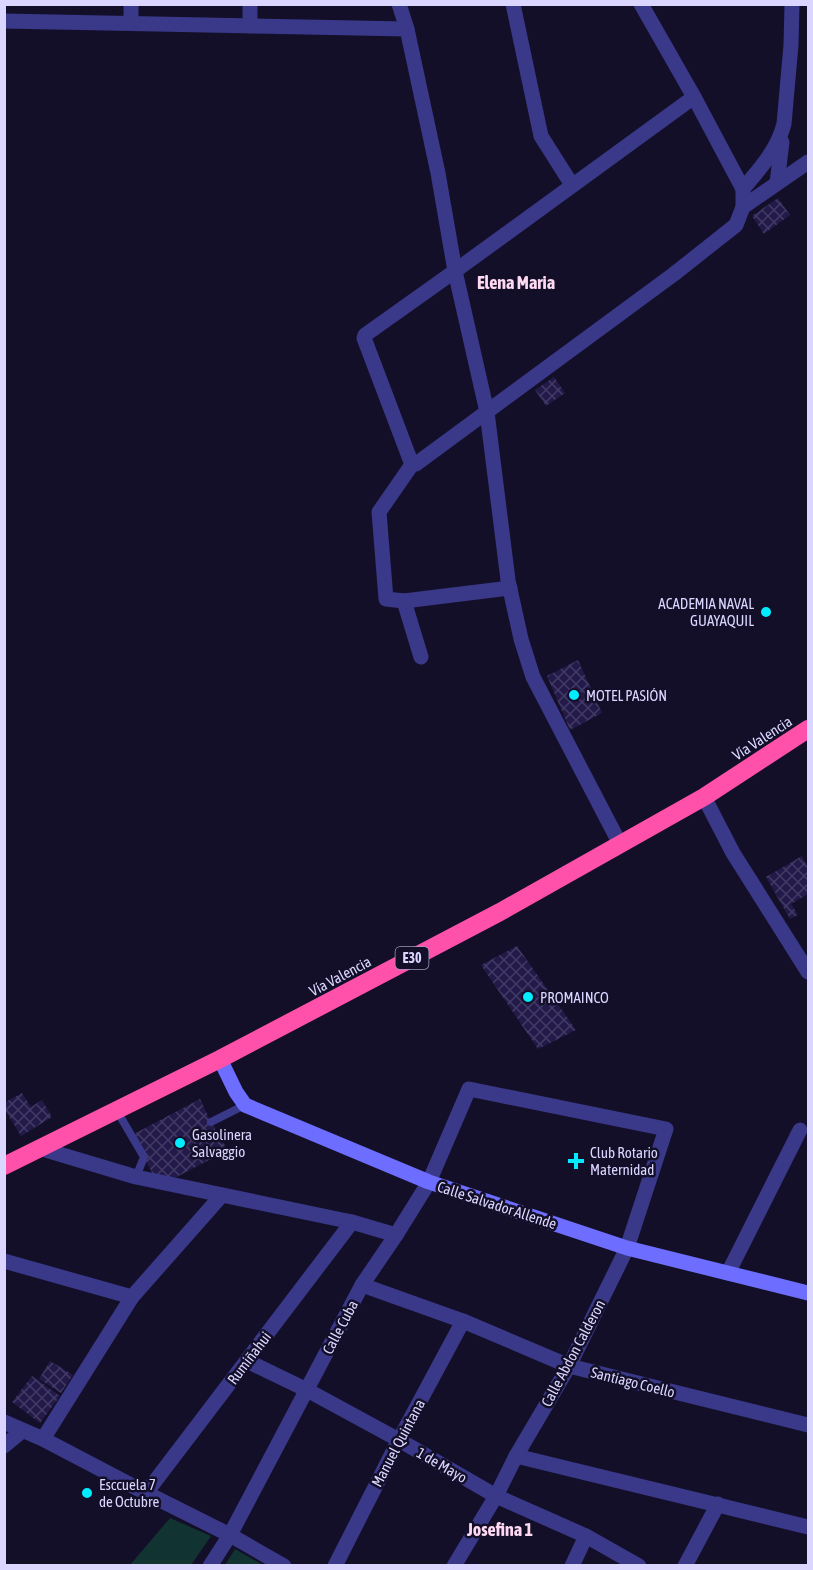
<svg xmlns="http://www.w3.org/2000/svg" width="813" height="1570" viewBox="0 0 813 1570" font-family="'Asap Condensed',sans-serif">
  <defs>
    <pattern id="building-cross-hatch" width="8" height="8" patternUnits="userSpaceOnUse" patternTransform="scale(1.5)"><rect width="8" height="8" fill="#231a4a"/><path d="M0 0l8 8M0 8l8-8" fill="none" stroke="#423b65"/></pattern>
  </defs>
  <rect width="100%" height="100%" fill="#130f28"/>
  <g fill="#113331">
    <polygon points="170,1518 211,1536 191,1565 130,1565"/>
    <polygon points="235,1549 263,1565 225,1565"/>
  </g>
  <g fill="url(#building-cross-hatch)">
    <polygon points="778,198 790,215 764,234 752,216"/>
    <polygon points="554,377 565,393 546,406 535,390"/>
    <polygon points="578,660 602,713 570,730 547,676"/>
    <polygon points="802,856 808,868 808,894 791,904 798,915 790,919 766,877"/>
    <polygon points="517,946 576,1030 538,1049 481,965"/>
    <polygon points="22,1093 31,1107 42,1100 52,1117 21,1136 4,1108 4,1103"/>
    <polygon points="200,1099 211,1122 228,1150 171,1180 155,1178 132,1135"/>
    <polygon points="50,1361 73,1375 61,1393 39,1379"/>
    <polygon points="32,1376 60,1396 40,1423 12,1402"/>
  </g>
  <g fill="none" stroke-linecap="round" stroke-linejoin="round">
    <g stroke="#393889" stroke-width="8">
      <polyline points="117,1111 144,1157 136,1177"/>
      <polyline points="211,1122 245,1105"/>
    </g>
    <g stroke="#393889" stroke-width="15">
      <polyline points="250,4 250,26"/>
      <polyline points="399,4 407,29 438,173 455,271 487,412 508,580 521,639 533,677 620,844"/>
      <polyline points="513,4 541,136 572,185"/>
      <path d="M 641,4 L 694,97 L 743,189 C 760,168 777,151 784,124 L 791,45 L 792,4"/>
      <polyline points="4,21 407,29"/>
      <polyline points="131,23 131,4"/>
      <polyline points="694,97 455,271 365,335 364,338 411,462 416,464 674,274 736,225 743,207 743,189"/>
      <polyline points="777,183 782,142"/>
      <polyline points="743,207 808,162"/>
      <polyline points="413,463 379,512 386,599 404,601 421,657"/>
      <polyline points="404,601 510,588"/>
      <polyline points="704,797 733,853 808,972"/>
      <polyline points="39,1148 136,1177 352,1222 396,1235"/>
      <polyline points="4,1261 132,1297"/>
      <polyline points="728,1273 800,1130"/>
      <polyline points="362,1285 463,1321 569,1366 808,1425"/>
      <polyline points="247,1361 307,1390 399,1440 496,1496 586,1536 639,1566"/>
      <polyline points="4,1422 43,1439 146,1493 230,1535 284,1566"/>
      <polyline points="43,1439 132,1297 222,1195"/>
      <polyline points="4,1446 22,1431"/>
      <polyline points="516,1456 808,1527"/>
      <polyline points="146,1493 352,1222"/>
      <polyline points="210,1566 230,1535 362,1285 396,1235 429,1182 469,1089 666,1129 627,1248 569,1366 516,1456 496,1496 454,1566"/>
      <polyline points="335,1566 399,1440 463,1321"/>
      <polyline points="572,1566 586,1536"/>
      <polyline points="685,1566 718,1504"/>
    </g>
    <polyline stroke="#6d6dff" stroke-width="15" points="220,1059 236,1092 245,1105 429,1182 627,1248 808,1293"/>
    <polyline stroke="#ff51a9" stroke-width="18" points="4,1166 220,1059 500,912 704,797 808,729"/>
  </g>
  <g fill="#02ecff" stroke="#130f28" stroke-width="2">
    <circle cx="766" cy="612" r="6"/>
    <circle cx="574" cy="695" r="6"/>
    <circle cx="528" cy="997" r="6"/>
    <circle cx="180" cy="1143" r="6"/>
    <path d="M573 1152h6v6h6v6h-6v6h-6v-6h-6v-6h6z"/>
    <circle cx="87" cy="1493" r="6"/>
  </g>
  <g text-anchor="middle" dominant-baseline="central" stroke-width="5" stroke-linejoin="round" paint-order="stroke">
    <rect fill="#130f28" stroke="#9e9abe" stroke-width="1.5" x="395.5" y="947" width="33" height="22" rx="4.5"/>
    <g font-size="14" font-weight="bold" fill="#dad6ff">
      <text x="412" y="958">E30</text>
    </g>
    <g font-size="15" fill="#dad6ff" stroke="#130f28" text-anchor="start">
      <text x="754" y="603" text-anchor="end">ACADEMIA NAVAL<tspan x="754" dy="17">GUAYAQUIL</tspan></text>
      <text x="586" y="695">MOTEL PASIÓN</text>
      <text x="540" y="997">PROMAINCO</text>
      <text x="192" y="1134">Gasolinera<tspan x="192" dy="17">Salvaggio</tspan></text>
      <text x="590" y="1152">Club Rotario<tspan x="590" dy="17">Maternidad</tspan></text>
      <text x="99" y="1484">Esccuela 7<tspan x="99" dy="17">de Octubre</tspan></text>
    </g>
    <g font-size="15" fill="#dad6ff" stroke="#130f28">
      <text transform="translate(762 738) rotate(-33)">Vía Valencia</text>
      <text transform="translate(340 976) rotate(-28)">Vía Valencia</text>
      <text transform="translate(497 1205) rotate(18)">Calle Salvador Allende</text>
      <text transform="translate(340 1327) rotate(-62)">Calle Cuba</text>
      <text transform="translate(573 1353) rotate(-62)">Calle Abdon Calderon</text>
      <text transform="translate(249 1358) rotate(-53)">Rumiñahui</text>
      <text transform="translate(633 1382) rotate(14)">Santiago Coello</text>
      <text transform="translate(398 1443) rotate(-62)">Manuel Quintana</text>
      <text transform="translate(442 1465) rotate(30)">1 de Mayo</text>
    </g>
    <g font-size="18" font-weight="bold" fill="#ffd8f2" stroke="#130f28">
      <text x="516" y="282">Elena Maria</text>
      <text x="500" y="1529">Josefina 1</text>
    </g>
  </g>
  <rect width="813" height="1570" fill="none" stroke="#dad6ff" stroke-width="12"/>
</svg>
